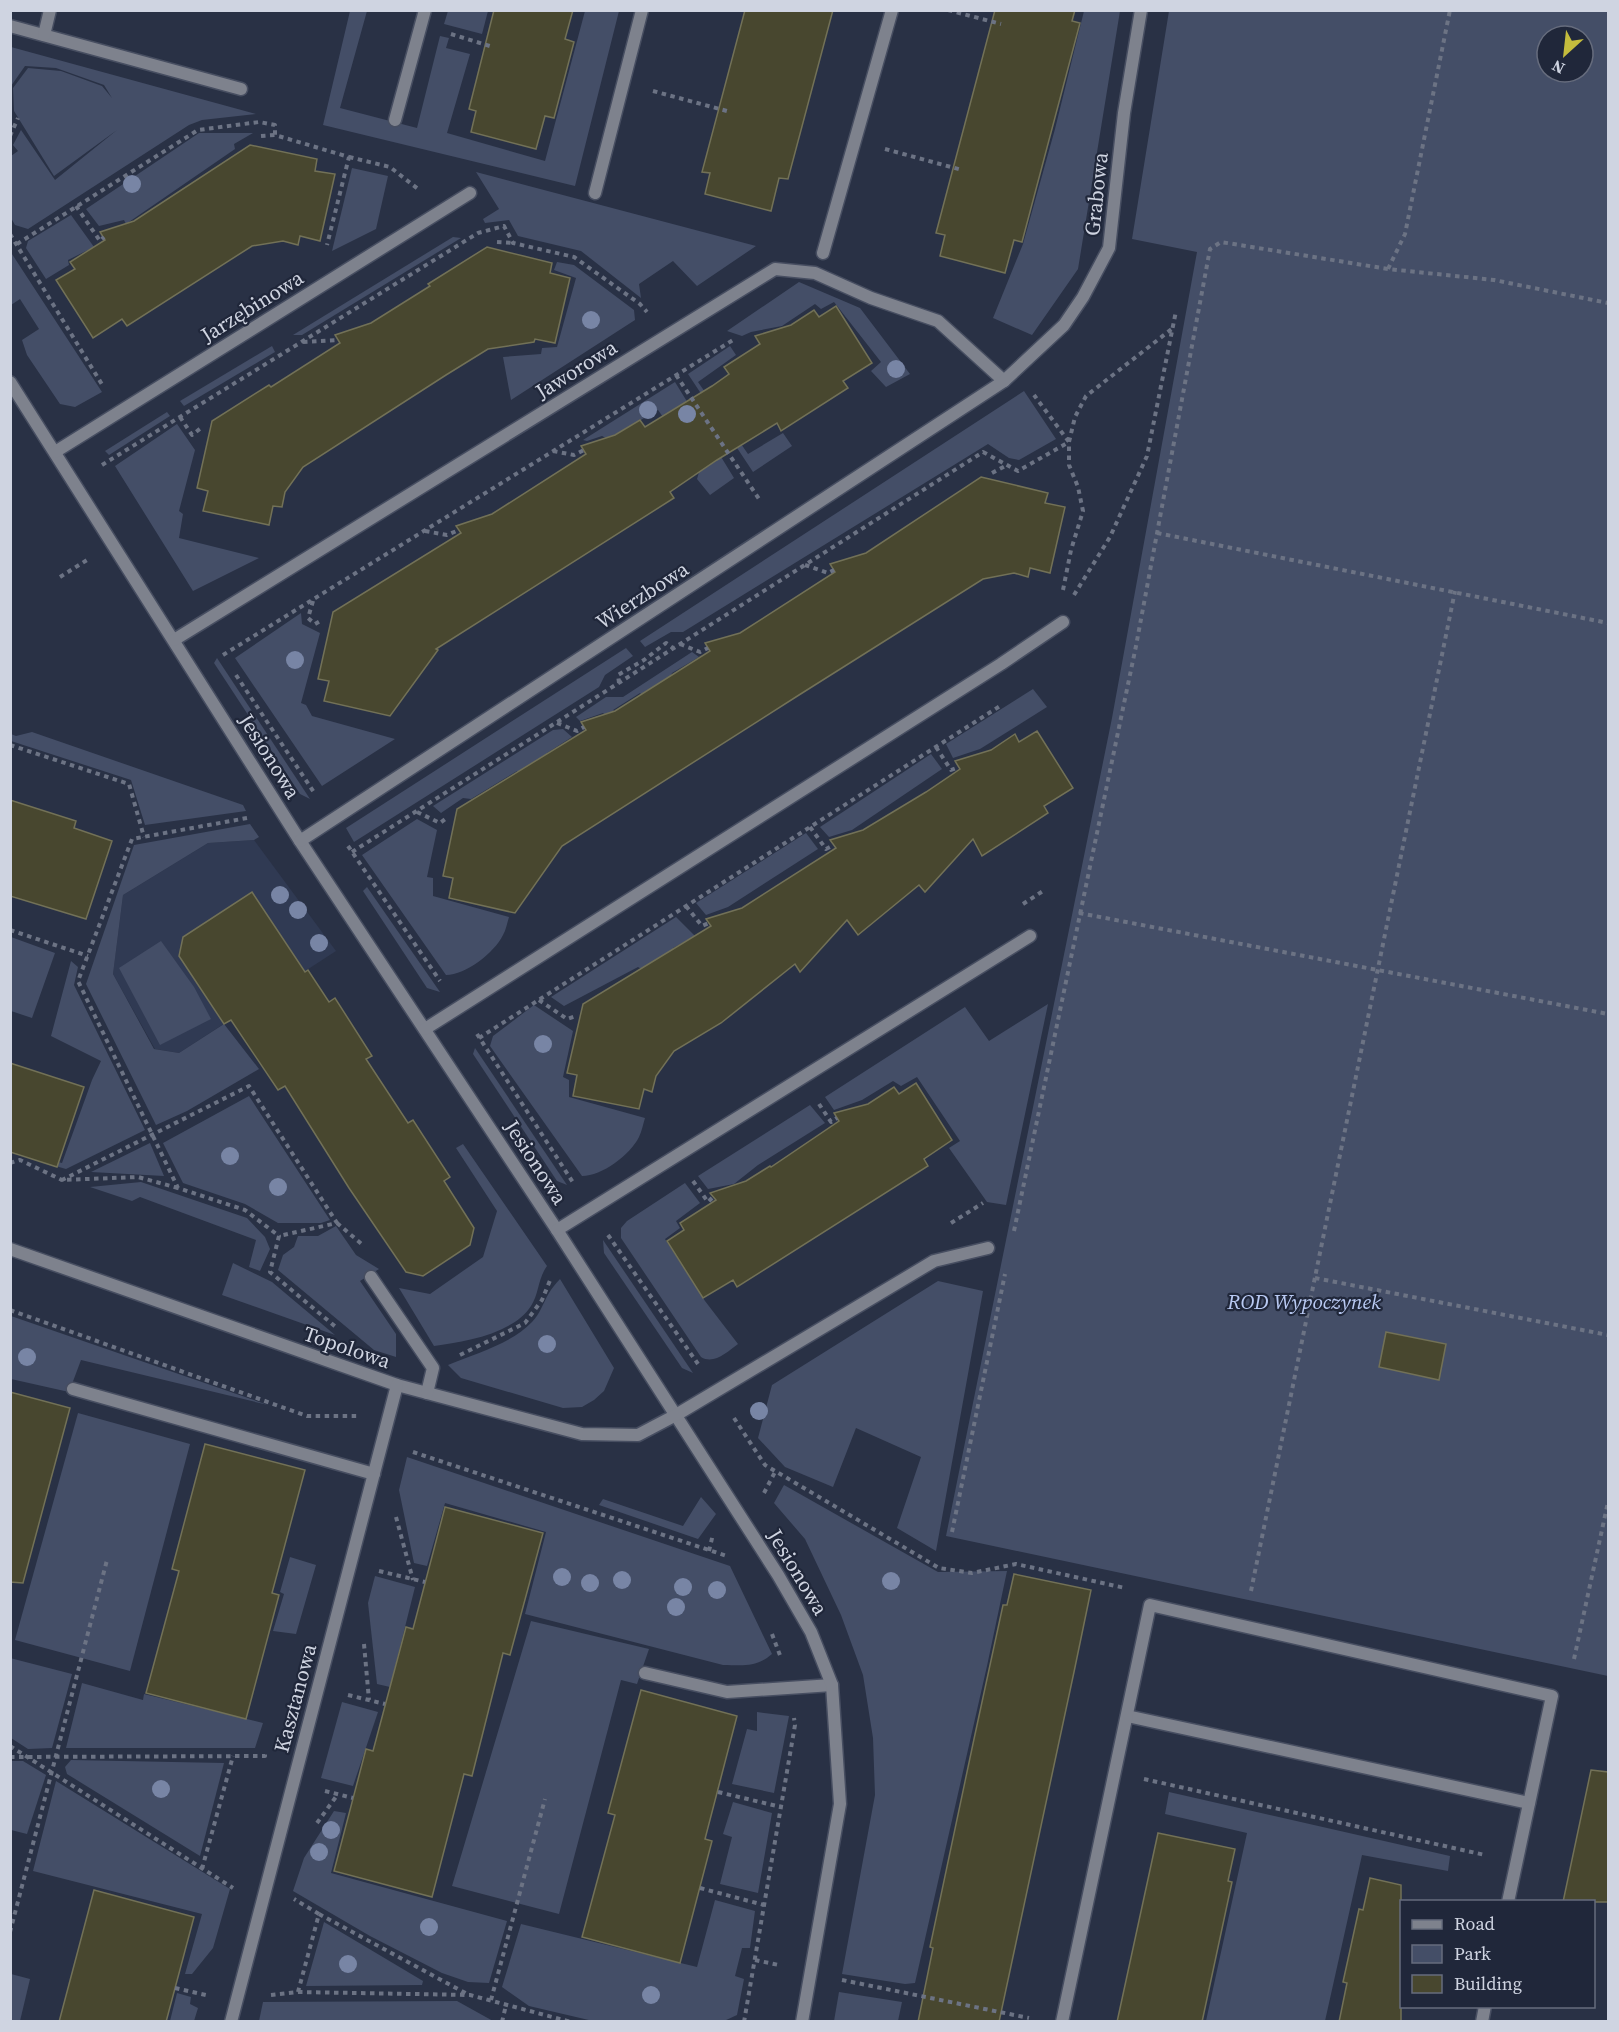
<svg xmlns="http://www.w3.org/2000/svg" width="1619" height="2032" viewBox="0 0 1619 2032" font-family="'Source Serif 4',serif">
  <rect width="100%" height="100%" fill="#293145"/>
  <polygon fill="#303a53" points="254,840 336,951 179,1053 155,1049 113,974 123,895 208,843"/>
  <g fill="#444e67" fill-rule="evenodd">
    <polygon points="350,11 367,11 340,108 417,128 440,36 449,38 446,48 470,54 447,133 545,161 585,11 619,11 575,186 323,125"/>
    <polygon points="448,11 488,11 482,34 444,24"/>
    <polygon points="1084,11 1120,11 1078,269 1032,335 993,318 1023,244 1055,129"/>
    <path d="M 1169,11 L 1608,11 L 1608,1676 L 946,1536 L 1112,718 L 1197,252 L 1132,239 ZM 1547,36 L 1583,36 L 1583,72 L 1547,72 Z"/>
    <polygon points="11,47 256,114 202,120 189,125 28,229 15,225 11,218 11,156 18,151 13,145 21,130 55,180 117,130 54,176 14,111 13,88 28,68 61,71 102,86 112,98 104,85 56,68 25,66 11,86"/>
    <polygon points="199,133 253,133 234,144 235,149 126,224 124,220 99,226 86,209"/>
    <polygon points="352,168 388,176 376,229 332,251"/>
    <polygon points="476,172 756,246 697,286 673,261 639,284 641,298 581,251 518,236 509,220 485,223 483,219 499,209"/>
    <polygon points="71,215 94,247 68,260 69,265 46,279 26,248 28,241"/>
    <polygon points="453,237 461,238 302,335 293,335"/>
    <polygon points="10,251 102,392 75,407 60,404 27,355 22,340 39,329 20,299 11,305"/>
    <polygon points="557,262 574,265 634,310 635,320 511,400 503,357 541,354 542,348 557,347 576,278 554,270"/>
    <polygon points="799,282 860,308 910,374 886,387 871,371 881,362 834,302 821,309 815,304 782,326 751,332 742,336 727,331"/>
    <polygon points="272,346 275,352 184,406 180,401"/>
    <polygon points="730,346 736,355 698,382 748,454 783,433 792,446 753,472 688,374"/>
    <polygon points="675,382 734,478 710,495 697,479 700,469 658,410 608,439 602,436 587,441 583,440"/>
    <polygon points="1024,391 1056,439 1019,460 1009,458 988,444 683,632 671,632 645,647 640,641"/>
    <polygon points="167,412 170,416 109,455 105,451"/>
    <polygon points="177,424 195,450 179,511 183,514 179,538 259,558 193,591 115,466"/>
    <polygon points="301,613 302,624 320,633 301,703 306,705 312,716 395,739 322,786 235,658"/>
    <polygon points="626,648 633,656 605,675 599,687 354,842 346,828"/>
    <polygon points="692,652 699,657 672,673 668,682 644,697 640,693 613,710 615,712 608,718 603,713 580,721 576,717 606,697 623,697"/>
    <polygon points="217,658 310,799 300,794 214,663"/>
    <polygon points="1033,689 1047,707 980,749 953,758 946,744"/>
    <polygon points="563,729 572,737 547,753 549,757 521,776 517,771 471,799 463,798 441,813 433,806 553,730"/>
    <polygon points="32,732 243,805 246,811 145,825 131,780 11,741 11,734 16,736"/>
    <polygon points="931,754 942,769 852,830 829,837 820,827"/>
    <path d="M 417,819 L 437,830 L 427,877 L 433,878 L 433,896 L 509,917 C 507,923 506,930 503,935 C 494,953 466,975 446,975 L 362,855 Z"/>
    <polygon points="250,824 259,837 254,840 208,843 123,895 113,974 154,1049 179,1053 224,1024 259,1069 187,1111 156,1125 86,984 134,845"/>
    <polygon points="806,833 818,849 728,907 706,915 696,903"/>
    <polygon points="367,887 440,992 427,988 363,891"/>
    <polygon points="676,917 695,936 673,948 673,956 647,972 638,967 564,1006 551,997"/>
    <polygon points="11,937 55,953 32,1018 11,1011"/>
    <polygon points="161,941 194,987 211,1019 160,1045 119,968"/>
    <polygon points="71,961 78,967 74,985 145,1130 66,1169 45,1163 46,1159 62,1163 92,1080 101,1061 51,1036"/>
    <polygon points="1048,1004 1006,1205 987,1202 949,1148 960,1141 917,1077 901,1086 893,1081 862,1100 834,1110 825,1097 965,1007 989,1041"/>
    <path d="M 534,1005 L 573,1031 L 563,1077 L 569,1080 L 569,1097 L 645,1118 C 643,1124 642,1131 639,1137 C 630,1155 602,1176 582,1176 L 490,1046 L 493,1036 Z"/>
    <polygon points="475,1048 567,1185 557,1181 473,1054"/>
    <polygon points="249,1096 330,1220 321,1223 278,1223 245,1204 183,1183 163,1143"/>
    <polygon points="810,1105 825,1123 758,1165 734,1184 708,1189 698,1176"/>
    <polygon points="150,1143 164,1176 91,1172"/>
    <path d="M 463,1144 L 547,1266 C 538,1278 539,1294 531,1306 C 513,1334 464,1342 434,1346 L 399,1288 L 430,1294 L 483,1257 L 497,1211 L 456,1148 Z"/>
    <polygon points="141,1182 247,1218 265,1237 270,1249 260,1271 249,1267 256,1240 140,1197 132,1201 90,1187"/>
    <path d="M 685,1183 L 700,1203 L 676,1221 L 680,1228 L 665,1239 L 705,1301 L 738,1344 C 727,1352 714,1365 701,1357 L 621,1238 L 621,1228 L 627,1221 Z"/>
    <polygon points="336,1226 356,1255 379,1269 360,1281 396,1334 396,1357 374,1350 278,1270 283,1255 294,1247 298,1236 318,1236"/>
    <polygon points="603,1240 693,1373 682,1368 604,1253"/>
    <polygon points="233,1263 272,1282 335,1335 222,1295"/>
    <path d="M 560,1279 L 614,1368 L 604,1391 L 594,1400 L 582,1407 L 563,1408 L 461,1378 L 448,1365 C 476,1353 511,1344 532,1322 C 540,1314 543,1303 549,1293 C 552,1288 556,1283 560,1279 Z"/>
    <polygon points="938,1281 983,1291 936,1551 897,1528 921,1457 856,1428 833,1487 785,1467 758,1438 772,1385"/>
    <polygon points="11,1316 268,1405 81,1360 69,1392 11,1379"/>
    <polygon points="78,1413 190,1444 130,1671 15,1640"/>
    <path d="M 407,1457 L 730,1566 L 772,1654 C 756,1668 743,1665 723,1665 L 525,1614 L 546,1532 L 445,1503 L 427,1566 L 414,1563 L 399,1490 Z"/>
    <polygon points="784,1485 938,1572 1007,1571 987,1666 915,1983 905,1984 842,1974 875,1795 873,1738 863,1675 841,1615 805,1539 774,1503"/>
    <polygon points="701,1497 716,1514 698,1539 599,1505 603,1499 683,1526"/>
    <polygon points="290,1557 316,1565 296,1634 273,1631 284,1594 280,1592"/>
    <polygon points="375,1576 415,1587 390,1687 377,1684 368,1603"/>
    <polygon points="531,1621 649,1649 637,1684 621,1680 559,1914 452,1886"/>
    <polygon points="10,1658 72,1674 52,1748 28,1749 11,1738"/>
    <polygon points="82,1683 143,1700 144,1694 263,1723 255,1748 66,1748"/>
    <polygon points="342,1702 378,1712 353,1786 321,1778"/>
    <polygon points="757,1712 789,1716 774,1793 732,1784 747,1729 757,1731"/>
    <polygon points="71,1760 224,1763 200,1856 67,1774 65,1767"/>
    <polygon points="11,1761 23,1761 46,1775 27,1834 11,1830"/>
    <polygon points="56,1781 230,1889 213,1948 192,1974 185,1974 202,1914 33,1871"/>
    <polygon points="1169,1792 1450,1856 1448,1871 1362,1855 1325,2021 1206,2021 1247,1833 1165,1814"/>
    <polygon points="733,1802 772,1813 758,1893 720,1884 732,1837 723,1834"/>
    <polygon points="334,1811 346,1813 331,1873 507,1921 489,1983 468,1982 442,1973 370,1936 293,1891 304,1858"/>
    <polygon points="715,1900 755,1911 750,1948 742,1948 735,1976 744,1979 737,2015 724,2021 593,2021 529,2006 502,1987 521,1924 697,1967"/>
    <polygon points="324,1922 423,1981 422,1985 306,1986"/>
    <polygon points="11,1974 30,1979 20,2021 11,2021"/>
    <polygon points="839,1992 902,2002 898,2021 834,2021"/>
    <polygon points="177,1993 191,1997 190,2004 198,2008 194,2021 170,2021"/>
    <polygon points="457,2001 493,2021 259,2021 263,2002"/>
  </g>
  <g fill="#48472f" stroke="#727157" stroke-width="1.5">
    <polygon points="494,10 573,10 565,39 574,42 554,118 545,116 536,149 471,132 476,111 469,109"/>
    <polygon points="745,10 833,10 788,179 779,178 771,211 705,194 710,173 702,172"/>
    <polygon points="995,10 1075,10 1072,21 1080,23 1022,242 1014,240 1005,273 940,256 945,235 936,233"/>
    <polygon points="250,145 317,159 315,171 335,174 320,241 300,236 298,245 283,241 252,246 127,326 122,319 93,338 56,280 75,269 70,262 105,240 100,232 134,221"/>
    <polygon points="487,247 552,263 550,273 570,278 555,343 535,339 534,342 488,349 446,375 303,467 285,492 282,507 273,506 269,525 203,511 208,491 197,488 212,421 269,385 271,387 340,343 335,335 371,323 430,286 428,284"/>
    <polygon points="836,306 872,363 843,381 848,388 781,431 777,423 717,460 670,492 674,498 436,649 438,650 390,716 324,701 329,681 318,679 333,612 461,533 456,526 492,514 586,454 581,446 615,435 640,420 645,427 712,386 729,374 724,367 760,344 755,336 791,325 814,310 819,317"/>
    <polygon points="981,477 1048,493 1045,503 1065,507 1050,573 1030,568 1028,577 1014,573 983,579 799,695 562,846 515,913 449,898 453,878 443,876 457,809 586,730 581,722 615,711 710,651 705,643 740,633 835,572 830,564 866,553"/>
    <polygon points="1037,731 1073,788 1044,806 1048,813 982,856 973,839 925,892 919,885 858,935 847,920 800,972 795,964 721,1023 674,1051 656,1076 652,1092 644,1089 639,1109 573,1096 577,1075 567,1073 583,1004 711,926 706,919 742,908 836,848 830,840 863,830 926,792 960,769 955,761 991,750 1015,734 1019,742"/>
    <polygon points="10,800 76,821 74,828 112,841 86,919 10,896"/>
    <polygon points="252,892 305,972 308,970 329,1002 335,998 372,1056 366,1059 408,1123 413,1120 450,1177 444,1181 474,1228 470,1245 423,1276 406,1272 349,1188 285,1086 278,1090 231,1020 224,1024 179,956 183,937"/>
    <polygon points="10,1063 84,1087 57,1167 10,1152"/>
    <polygon points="916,1083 952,1140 924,1159 928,1166 737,1287 733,1280 703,1298 667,1241 684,1230 680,1223 716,1200 710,1193 746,1181 770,1166 771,1167 839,1121 834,1113 868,1104 894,1087 899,1094"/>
    <polygon points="1386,1332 1446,1344 1439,1380 1379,1367"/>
    <polygon points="10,1392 70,1408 23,1583 10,1582"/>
    <polygon points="205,1444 305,1470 272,1593 279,1595 246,1719 146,1693 179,1571 172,1569"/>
    <polygon points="445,1507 543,1533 510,1655 503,1653 472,1776 464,1774 432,1897 334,1871 366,1749 373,1751 406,1627 413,1629"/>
    <polygon points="1014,1574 1091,1590 1074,1672 999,2022 918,2022 933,1948 930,1947 974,1739 1003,1605 1007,1605"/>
    <polygon points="641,1690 737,1716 705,1839 712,1841 680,1963 582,1937 615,1815 608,1813"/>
    <polygon points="1591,1770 1608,1772 1608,1902 1563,1902"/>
    <polygon points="1158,1833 1235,1849 1228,1881 1232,1882 1202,2022 1117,2022"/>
    <polygon points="1370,1878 1401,1885 1401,2022 1339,2022 1347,1983 1343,1982 1359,1909 1363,1910"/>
    <polygon points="94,1890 194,1917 166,2022 59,2022"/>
  </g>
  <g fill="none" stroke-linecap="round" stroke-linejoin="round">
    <defs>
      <polyline id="service" points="645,1673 727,1692 832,1685"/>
      <g id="minor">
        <polyline points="10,26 241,89"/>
        <polyline points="44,35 50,10"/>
        <polyline points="395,120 425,10"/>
        <polyline points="595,193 642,10"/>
        <polyline points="823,253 892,10"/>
        <polyline points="10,382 300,841 557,1230 778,1575 811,1632 832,1685 840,1804 802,2022"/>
        <polyline points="55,452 470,193"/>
        <polyline points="174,640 775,269 815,273 871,298 938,321 1004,381"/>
        <polyline points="300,841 1004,381 1064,325 1083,297 1109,248 1124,113 1141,10"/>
        <polyline points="425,1029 1001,664 1063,622"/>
        <polyline points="557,1230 1030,936"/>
        <polyline points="10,1249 397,1385 582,1434 638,1435 676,1415 934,1261 988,1248"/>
        <polyline points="371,1277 433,1368 427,1393"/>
        <polyline points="73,1389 374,1474"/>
        <polyline points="1127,1716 1529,1803"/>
        <polyline points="231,2022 397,1385"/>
        <polyline points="1062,2022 1150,1605 1552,1696 1508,1902"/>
        <polyline points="1482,2022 1485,2006"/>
      </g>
    </defs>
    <use href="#service" stroke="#474e61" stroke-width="15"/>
    <use href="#minor" stroke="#474e61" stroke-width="15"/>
    <g stroke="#6c7384" stroke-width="4" stroke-dasharray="4.5 4.5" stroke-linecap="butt">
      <polyline points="948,10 1001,24"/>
      <polyline points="451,34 493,47"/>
      <polyline points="653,91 727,111"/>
      <polyline points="10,136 18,118"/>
      <polyline points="261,136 275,135"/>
      <polyline points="885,149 962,170"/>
      <polyline points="349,157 390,167 418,189"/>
      <polyline points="76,206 100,241 104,237"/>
      <polyline points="10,234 103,386"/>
      <polyline points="497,242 513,243"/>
      <polyline points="17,244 198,130 259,122 275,125 275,135 349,157 327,245"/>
      <polyline points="1388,269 1405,234 1450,10"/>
      <polyline points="303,342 338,340"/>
      <polyline points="676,375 761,502"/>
      <polyline points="180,417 192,435 201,428"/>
      <polyline points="553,451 574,455 584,450"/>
      <polyline points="102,465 478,233 504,226 513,243 574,257 640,304 647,312"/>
      <polyline points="992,473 1007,465"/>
      <polyline points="425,531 447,535 459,530"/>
      <polyline points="1157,533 1608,623"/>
      <polyline points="805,565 828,573 834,570"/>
      <polyline points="60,577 87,560"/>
      <polyline points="1063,590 1071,550 1083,511 1078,487 1069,465 1069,442 1075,417 1086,396 1173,328"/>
      <polyline points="1074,595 1110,537 1147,456 1176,311"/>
      <polyline points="313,601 308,618 315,624 322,620"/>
      <polyline points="680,644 700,652 708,648"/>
      <polyline points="223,655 733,340"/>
      <polyline points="236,675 315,794"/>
      <polyline points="619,683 618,675 644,660 666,643 673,648"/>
      <polyline points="557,723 577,731 584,727"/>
      <polyline points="10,745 129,784 144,837"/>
      <polyline points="936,747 951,770 959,767"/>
      <polyline points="417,812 440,823 448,817"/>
      <polyline points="247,818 132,839 78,981 178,1188 245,1210 279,1236 270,1272 337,1328"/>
      <polyline points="810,827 826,849 834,845"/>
      <polyline points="348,846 440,981"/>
      <polyline points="352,852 983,452 1018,471 1069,442 1034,395"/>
      <polyline points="1023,904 1043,891"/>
      <polyline points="686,906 702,926 709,923"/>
      <polyline points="1079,913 1608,1014"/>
      <polyline points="10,930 88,956"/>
      <polyline points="539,1000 567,1019 576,1016"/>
      <polyline points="477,1034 574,1184"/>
      <polyline points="479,1038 1000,706"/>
      <polyline points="819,1104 831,1122 837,1118"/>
      <polyline points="10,1163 20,1160 62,1180"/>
      <polyline points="693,1181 708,1202 713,1197"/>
      <polyline points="178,1188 138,1177 62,1180 249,1086 337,1223 279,1236"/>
      <polyline points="337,1223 364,1246"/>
      <polyline points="951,1223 983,1203"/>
      <polyline points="1014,1231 1136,646 1210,249 1221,242 1388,269 1494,280 1608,303"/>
      <polyline points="608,1235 698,1364"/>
      <polyline points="1315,1278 1608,1335"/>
      <polyline points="10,1310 307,1416 358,1416"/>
      <polyline points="460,1355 525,1323 542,1300 551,1278"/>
      <polyline points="734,1418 765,1465 939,1568 972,1573 1016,1564 1125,1588"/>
      <polyline points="413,1452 727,1556"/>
      <polyline points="764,1493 776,1470"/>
      <polyline points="396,1517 413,1580"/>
      <polyline points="952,1532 1005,1274"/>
      <polyline points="709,1551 713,1534"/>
      <polyline points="379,1571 425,1582"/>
      <polyline points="1251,1591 1455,591"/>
      <polyline points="772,1634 781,1658"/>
      <polyline points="364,1644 369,1700"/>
      <polyline points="1574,1659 1608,1502"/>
      <polyline points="348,1695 385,1704"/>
      <polyline points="10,1746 233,1888"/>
      <polyline points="10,1757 265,1756 265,1753"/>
      <polyline points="1144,1779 1485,1855"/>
      <polyline points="325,1791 353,1798"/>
      <polyline points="718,1792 781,1807"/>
      <polyline points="317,1823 338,1794"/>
      <polyline points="202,1869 233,1756"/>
      <polyline points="700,1888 764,1905"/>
      <polyline points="319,1914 469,1995"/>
      <polyline points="10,1932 107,1560"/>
      <polyline points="755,1960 779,1965"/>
      <polyline points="842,1980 1029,2018"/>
      <polyline points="175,1988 206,1995"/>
      <polyline points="298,1992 470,1995 571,2022"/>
      <polyline points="271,1995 298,1992 319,1914 294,1899"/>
      <polyline points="491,2000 545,1799"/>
      <polyline points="502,2022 506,2005"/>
      <polyline points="744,2022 795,1725 794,1718"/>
    </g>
    <use href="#service" stroke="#7e828d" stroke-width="12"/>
    <use href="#minor" stroke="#7e828d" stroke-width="12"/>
  </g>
  <g fill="#7885a5">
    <circle cx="132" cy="184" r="9"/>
    <circle cx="591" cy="320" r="9"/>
    <circle cx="896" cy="369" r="9"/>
    <circle cx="648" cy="410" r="9"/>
    <circle cx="687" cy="414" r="9"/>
    <circle cx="295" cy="660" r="9"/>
    <circle cx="280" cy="895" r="9"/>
    <circle cx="298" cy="910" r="9"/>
    <circle cx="319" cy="943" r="9"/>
    <circle cx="543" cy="1044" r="9"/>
    <circle cx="230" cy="1156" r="9"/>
    <circle cx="278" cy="1187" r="9"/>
    <circle cx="547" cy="1344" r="9"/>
    <circle cx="27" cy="1357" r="9"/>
    <circle cx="759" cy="1411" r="9"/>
    <circle cx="562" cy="1577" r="9"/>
    <circle cx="622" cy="1580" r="9"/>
    <circle cx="891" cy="1581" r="9"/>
    <circle cx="590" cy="1583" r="9"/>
    <circle cx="683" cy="1587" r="9"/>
    <circle cx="717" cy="1590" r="9"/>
    <circle cx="676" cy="1607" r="9"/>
    <circle cx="161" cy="1789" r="9"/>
    <circle cx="331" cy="1830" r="9"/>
    <circle cx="319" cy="1852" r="9"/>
    <circle cx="429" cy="1927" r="9"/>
    <circle cx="348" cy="1964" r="9"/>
    <circle cx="651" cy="1995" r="9"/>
  </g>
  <g text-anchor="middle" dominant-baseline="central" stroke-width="4.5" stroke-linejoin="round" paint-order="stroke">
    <g font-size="21" fill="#cfd4e1" stroke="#20273a">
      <text transform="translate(1096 194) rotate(-84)">Grabowa</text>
      <text transform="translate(252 306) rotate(-32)">Jarzębinowa</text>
      <text transform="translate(576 369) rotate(-32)">Jaworowa</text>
      <text transform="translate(642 595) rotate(-33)">Wierzbowa</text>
      <text transform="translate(270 756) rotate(58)">Jesionowa</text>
      <text transform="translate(536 1162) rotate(57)">Jesionowa</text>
      <text transform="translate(347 1347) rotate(19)">Topolowa</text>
      <text transform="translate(798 1572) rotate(59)">Jesionowa</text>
      <text transform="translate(295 1698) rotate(-75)">Kasztanowa</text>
    </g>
    <g font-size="21" font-style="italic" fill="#b9caf3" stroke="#20273a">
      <text x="1304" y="1301">ROD Wypoczynek</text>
    </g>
  </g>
  <rect width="1619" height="2032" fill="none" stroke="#cfd4e1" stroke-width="24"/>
  <rect x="1400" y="1900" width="195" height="108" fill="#20273a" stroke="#666c7d" stroke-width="1.5"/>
  <rect x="1412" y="1920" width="30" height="9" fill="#7e828d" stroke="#666c7d" stroke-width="1.5"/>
  <text x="1454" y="1930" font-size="18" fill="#cfd4e1">Road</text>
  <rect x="1412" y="1945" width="30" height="18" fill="#444e67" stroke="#666c7d" stroke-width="1.5"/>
  <text x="1454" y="1960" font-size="18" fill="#cfd4e1">Park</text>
  <rect x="1412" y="1975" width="30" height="18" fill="#48472f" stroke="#666c7d" stroke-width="1.5"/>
  <text x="1454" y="1990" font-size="18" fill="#cfd4e1">Building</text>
  <g transform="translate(1565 54) rotate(207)"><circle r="28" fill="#20273a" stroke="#666c7d" stroke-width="1.5"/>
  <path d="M0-4.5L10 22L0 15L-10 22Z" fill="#c4bc3d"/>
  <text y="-9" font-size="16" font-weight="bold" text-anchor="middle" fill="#cfd4e1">N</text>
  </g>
</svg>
